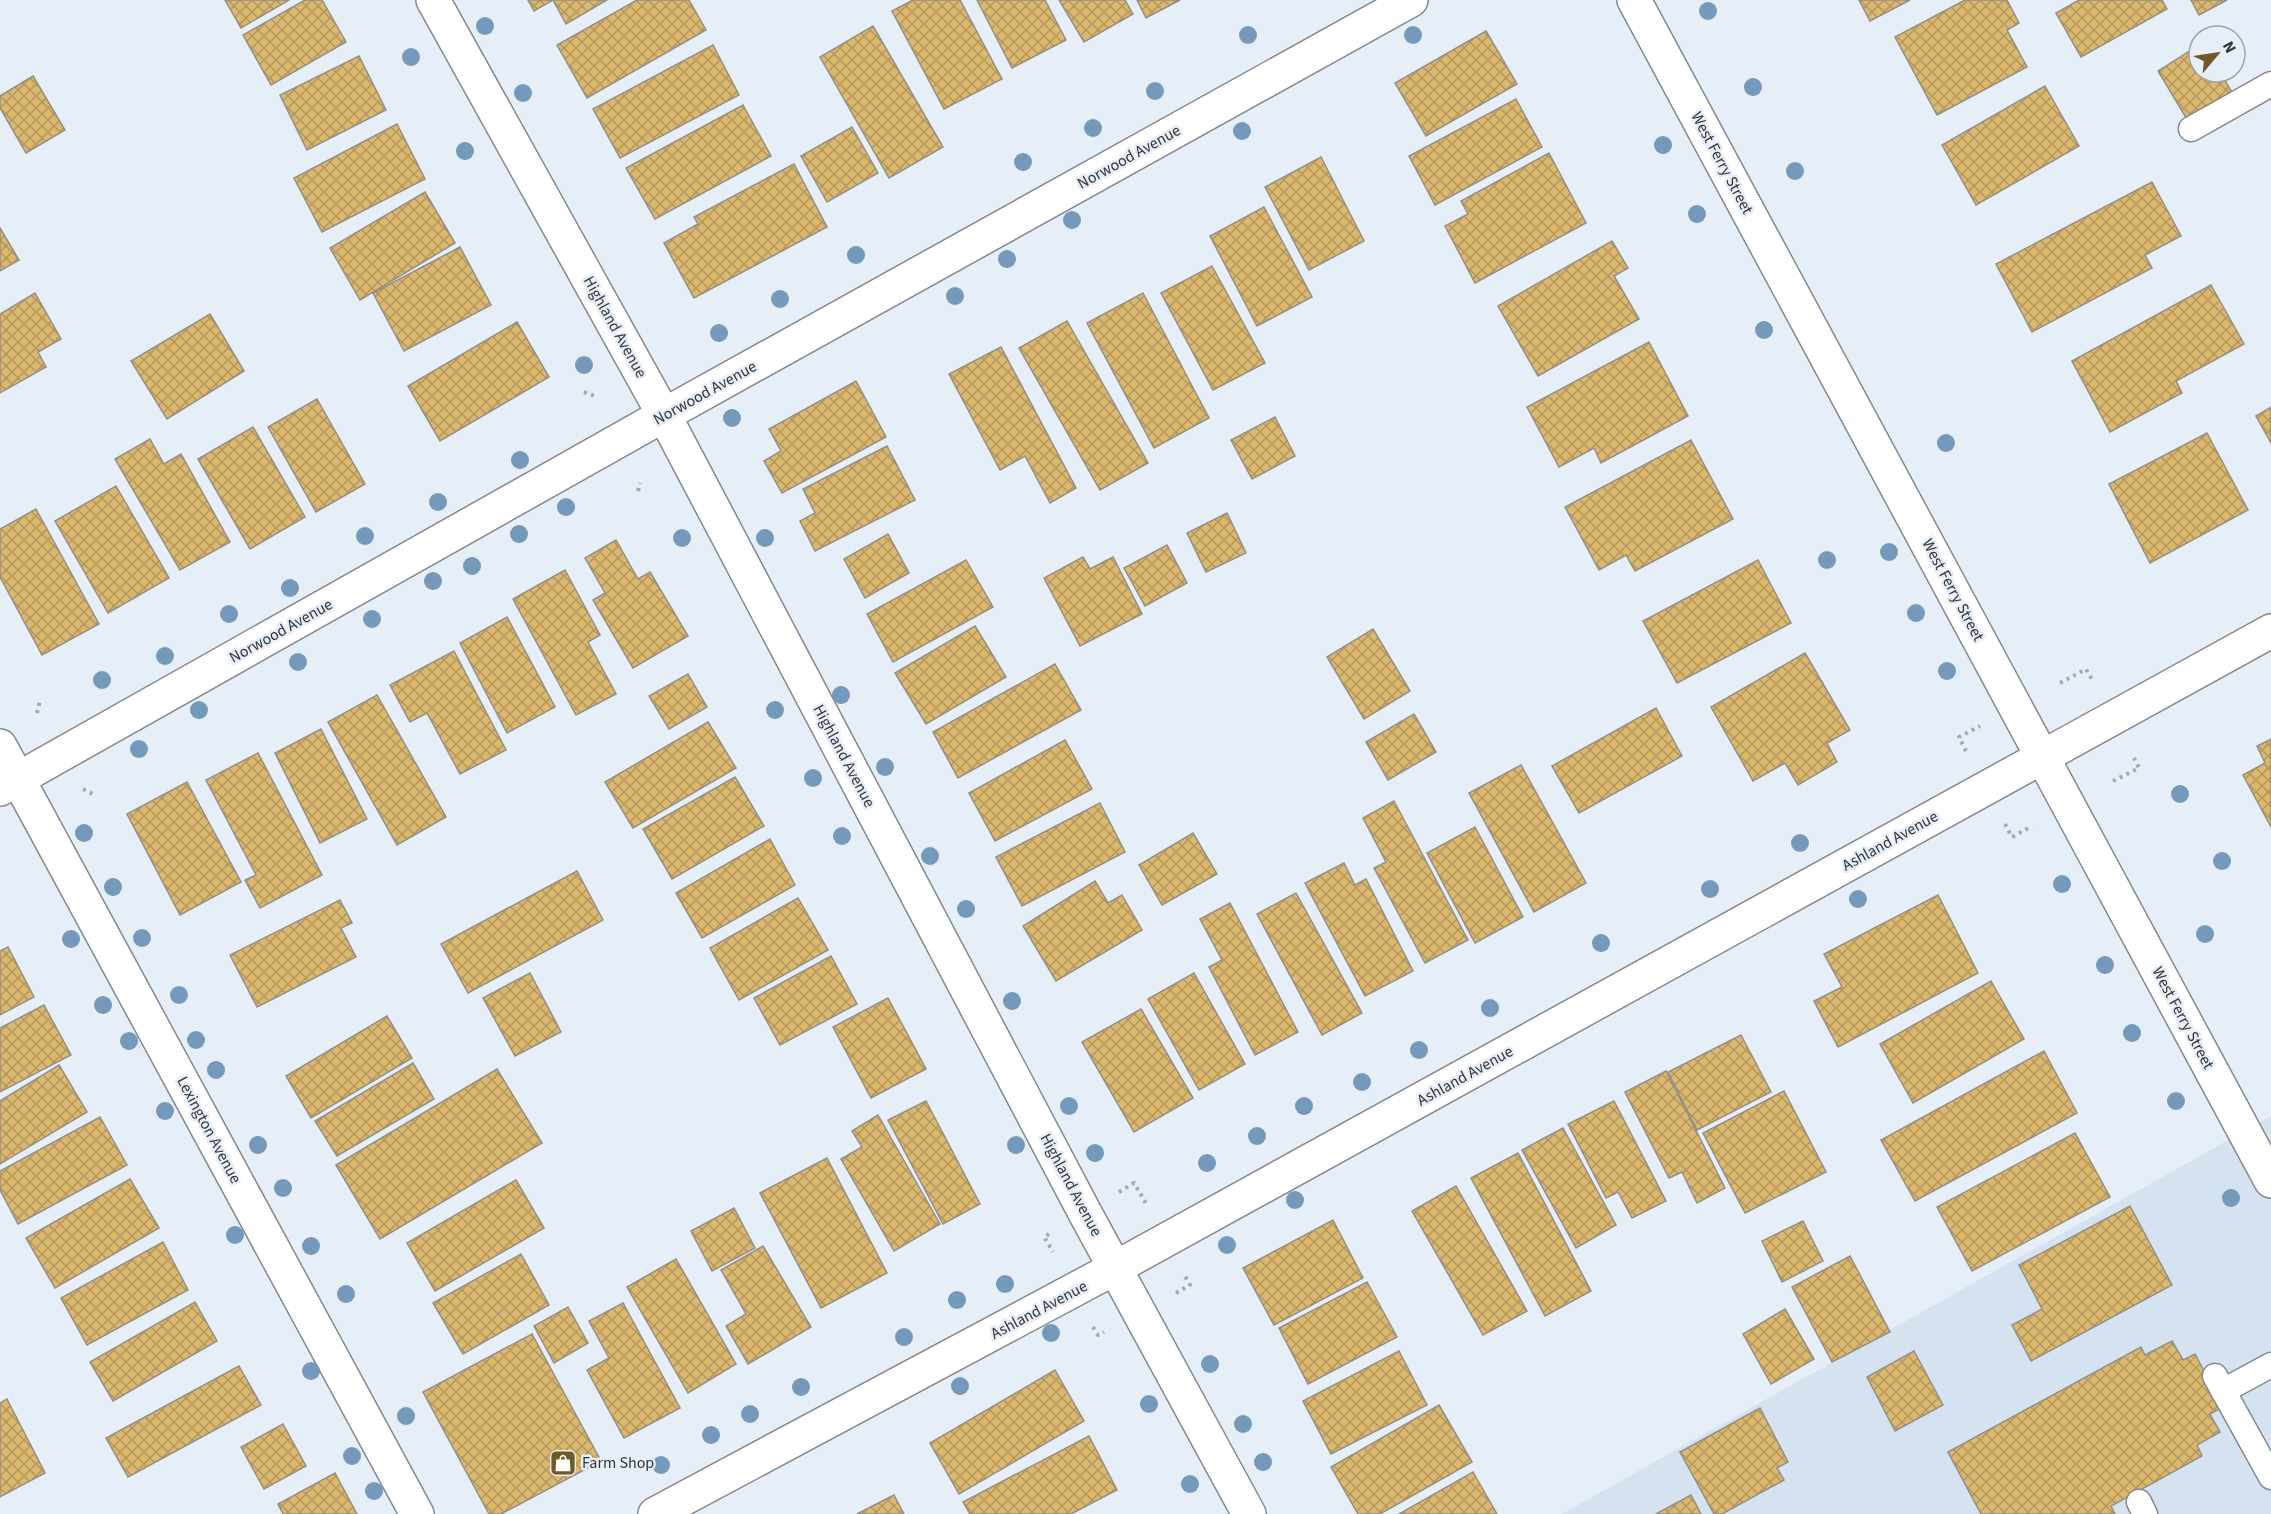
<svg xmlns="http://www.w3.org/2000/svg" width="2271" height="1514" viewBox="0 0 2271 1514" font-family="'Source Sans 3',sans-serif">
  <defs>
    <pattern id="building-cross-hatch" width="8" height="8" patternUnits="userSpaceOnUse" patternTransform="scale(1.5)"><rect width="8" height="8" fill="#dcb86f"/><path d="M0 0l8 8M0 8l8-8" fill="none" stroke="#b3965c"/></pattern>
  </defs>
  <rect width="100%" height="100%" fill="#e6eef7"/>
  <polygon fill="#d5e3f1" points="2271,1116 2271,1514 1562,1514"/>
  <g fill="url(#building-cross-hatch)" stroke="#948f86" stroke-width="1.5">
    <polygon points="225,0 289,0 241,28"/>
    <polygon points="305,0 322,0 346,42 271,85 243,35"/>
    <polygon points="528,0 553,0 534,11"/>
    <polygon points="553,0 607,0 566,24"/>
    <polygon points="637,0 689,0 706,30 587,98 557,45"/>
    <polygon points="913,0 960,0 1002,79 944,109 892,11"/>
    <polygon points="977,0 1045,0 1066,40 1012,68"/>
    <polygon points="1059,0 1125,0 1133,14 1084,42"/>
    <polygon points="1137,0 1180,0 1146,18"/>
    <polygon points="1859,0 1910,0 1870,21"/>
    <polygon points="1965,0 2007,0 2019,23 2007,30 2027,67 1937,115 1895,37"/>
    <polygon points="2079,0 2162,0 2167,9 2081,57 2056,13"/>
    <polygon points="2191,0 2227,0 2199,15"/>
    <polygon points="873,26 943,147 889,178 820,57"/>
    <polygon points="1486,31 1517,84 1426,136 1395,83"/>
    <polygon points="713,45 739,95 620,158 593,109"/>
    <polygon points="2199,45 2199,72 2220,72 2233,94 2188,121 2158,71"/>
    <polygon points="359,56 386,110 307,150 280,95"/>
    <polygon points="33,76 65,130 26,153 0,108 0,96"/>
    <polygon points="2045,86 2079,146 1976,205 1942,145"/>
    <polygon points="1516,99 1542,147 1435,205 1409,156"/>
    <polygon points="743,105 771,156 655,219 626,168"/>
    <polygon points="397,124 425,179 322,232 294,178"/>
    <polygon points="852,127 878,173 827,202 801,156"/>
    <polygon points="1549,153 1586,223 1475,283 1445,226 1468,214 1461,201"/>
    <polygon points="1321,157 1364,241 1309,270 1265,187"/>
    <polygon points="794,164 827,227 694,298 664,243 698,224 694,217"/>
    <polygon points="2152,182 2181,236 2145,255 2152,268 2032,332 1996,264"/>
    <polygon points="425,192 455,243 360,300 330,248"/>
    <polygon points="1264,207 1312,297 1257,326 1210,236"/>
    <polygon points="0,228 19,260 0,271"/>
    <polygon points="1612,241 1628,268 1614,276 1639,319 1538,376 1498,306"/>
    <polygon points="460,247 491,305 404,351 373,293"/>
    <polygon points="1212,266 1265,363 1213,390 1161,293"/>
    <polygon points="2211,285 2244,344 2176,381 2182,393 2110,432 2072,361"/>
    <polygon points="35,293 61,339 38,352 46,367 0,393 0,314"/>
    <polygon points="1143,293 1209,418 1154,448 1087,323"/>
    <polygon points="210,314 244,371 167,419 131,361"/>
    <polygon points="1067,321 1148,463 1100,490 1019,348"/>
    <polygon points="517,322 549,377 440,441 408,386"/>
    <polygon points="1649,342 1688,416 1601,463 1594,448 1559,467 1527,407"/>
    <polygon points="1001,347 1076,488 1050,503 1025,456 1000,470 949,374"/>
    <polygon points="856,381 886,437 782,493 764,461 781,451 769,429"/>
    <polygon points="317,399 365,484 316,512 268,427"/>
    <polygon points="2271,407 2271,443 2256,416"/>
    <polygon points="1275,417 1295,456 1252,479 1231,440"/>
    <polygon points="253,427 305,517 250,549 198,459"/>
    <polygon points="2207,433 2248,510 2150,563 2109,484"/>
    <polygon points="150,439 164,464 181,454 230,542 180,570 115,459"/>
    <polygon points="1691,440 1733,519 1635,571 1626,555 1599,570 1565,507"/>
    <polygon points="887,446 915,500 815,551 800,521 815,513 803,489"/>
    <polygon points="116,486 169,578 108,613 55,521"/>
    <polygon points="36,509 99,624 42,655 0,577 0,529"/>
    <polygon points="1227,513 1246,553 1206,572 1187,533"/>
    <polygon points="888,534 909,573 865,598 844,559"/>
    <polygon points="616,540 638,579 650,572 688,636 633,668 593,600 605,593 585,558"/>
    <polygon points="1167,545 1187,583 1145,606 1124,568"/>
    <polygon points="1083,557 1090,569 1113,557 1142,614 1080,646 1044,578"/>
    <polygon points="966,560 993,607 893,662 867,614"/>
    <polygon points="1758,560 1791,623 1677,683 1643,621"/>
    <polygon points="565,570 600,635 588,642 616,694 576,715 513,599"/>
    <polygon points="507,617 555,707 507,733 460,643"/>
    <polygon points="975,626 1006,677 926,724 895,673"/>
    <polygon points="1373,629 1410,691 1364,719 1327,657"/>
    <polygon points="454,651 506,750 460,774 427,713 410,722 390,685"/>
    <polygon points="1805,653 1850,730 1827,743 1837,762 1798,785 1785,763 1753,781 1711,707"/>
    <polygon points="1055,664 1081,710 958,778 933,732"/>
    <polygon points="688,674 707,707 669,729 649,696"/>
    <polygon points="377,695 446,817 397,845 328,722"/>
    <polygon points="1656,708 1682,756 1579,813 1552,766"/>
    <polygon points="1414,714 1436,752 1388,780 1366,742"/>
    <polygon points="708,722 736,768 633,828 605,782"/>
    <polygon points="321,729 367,819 320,843 275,753"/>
    <polygon points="2271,739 2271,827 2243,775 2265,763 2257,746"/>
    <polygon points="1065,740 1092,789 995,841 969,793"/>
    <polygon points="258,753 322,875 260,908 245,880 256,875 206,780"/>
    <polygon points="1521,765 1586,883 1534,912 1469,793"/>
    <polygon points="735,777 764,826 672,879 643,829"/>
    <polygon points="187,782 241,882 180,915 127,814"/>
    <polygon points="1394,801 1468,940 1425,963 1374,868 1386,862 1363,818"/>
    <polygon points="1100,803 1125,852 1022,906 996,857"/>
    <polygon points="1475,827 1523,917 1475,943 1427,853"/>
    <polygon points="1193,833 1217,874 1162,905 1139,865"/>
    <polygon points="770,839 795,885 702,938 676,893"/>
    <polygon points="1344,863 1355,885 1366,879 1413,971 1365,996 1305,883"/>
    <polygon points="577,871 603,920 468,993 441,944"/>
    <polygon points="1095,881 1108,903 1122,895 1142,930 1056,981 1023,926"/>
    <polygon points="1296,893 1362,1013 1322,1035 1257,914"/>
    <polygon points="1938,895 1978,973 1838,1047 1814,1001 1842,987 1824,954"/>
    <polygon points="798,898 828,950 739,1000 710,948"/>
    <polygon points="340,900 352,923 341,928 356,957 257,1007 230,955"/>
    <polygon points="1230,903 1298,1032 1255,1055 1209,967 1222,960 1200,919"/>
    <polygon points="8,947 34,997 0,1015 0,951"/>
    <polygon points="831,956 857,1004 780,1045 754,998"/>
    <polygon points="530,973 561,1032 515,1056 483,998"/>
    <polygon points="1194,973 1245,1064 1199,1090 1148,999"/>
    <polygon points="1991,981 2024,1039 1913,1103 1880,1044"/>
    <polygon points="888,998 926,1069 871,1098 833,1027"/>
    <polygon points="44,1005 71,1055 0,1092 0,1028"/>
    <polygon points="1141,1009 1193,1098 1134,1132 1082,1042"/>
    <polygon points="387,1016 412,1058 311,1118 286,1076"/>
    <polygon points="1741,1035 1771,1092 1697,1130 1668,1072"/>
    <polygon points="2044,1051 2077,1113 1915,1201 1881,1140"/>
    <polygon points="413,1063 434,1099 337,1156 315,1121"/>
    <polygon points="59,1065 87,1112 0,1164 0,1101"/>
    <polygon points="497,1069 542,1143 380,1239 336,1165"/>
    <polygon points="1666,1071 1725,1188 1697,1203 1682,1172 1669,1178 1625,1092"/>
    <polygon points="1784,1091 1826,1172 1745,1213 1703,1133"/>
    <polygon points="926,1101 980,1204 943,1224 888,1120"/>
    <polygon points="1614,1101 1666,1201 1632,1218 1618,1192 1606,1198 1568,1124"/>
    <polygon points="878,1115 940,1224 894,1251 841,1159 862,1147 852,1131"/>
    <polygon points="100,1117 127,1165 18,1224 0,1190 0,1171"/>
    <polygon points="1563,1128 1616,1225 1576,1248 1522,1150"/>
    <polygon points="2075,1133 2110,1197 1972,1271 1937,1207"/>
    <polygon points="1518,1153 1591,1291 1545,1316 1471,1178"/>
    <polygon points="827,1158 887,1273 821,1308 760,1193"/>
    <polygon points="130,1179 159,1228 55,1288 26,1238"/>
    <polygon points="516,1180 544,1228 435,1291 407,1243"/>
    <polygon points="1456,1186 1527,1311 1483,1335 1412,1211"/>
    <polygon points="2130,1206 2172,1285 2031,1361 2012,1325 2042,1309 2019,1265"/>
    <polygon points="734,1208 755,1248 712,1271 691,1231"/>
    <polygon points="1333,1220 1363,1278 1274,1325 1243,1268"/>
    <polygon points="1803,1221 1823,1261 1782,1282 1762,1241"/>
    <polygon points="163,1242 188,1290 87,1345 61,1298"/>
    <polygon points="763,1246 811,1327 748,1364 726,1326 746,1314 721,1270"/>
    <polygon points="521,1254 549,1305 463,1354 433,1303"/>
    <polygon points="1850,1256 1890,1332 1832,1362 1792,1287"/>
    <polygon points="676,1259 736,1364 688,1393 627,1287"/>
    <polygon points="1367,1282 1397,1337 1308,1384 1279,1328"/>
    <polygon points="195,1302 217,1341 113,1401 90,1362"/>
    <polygon points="623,1303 680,1408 624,1438 587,1370 609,1358 589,1321"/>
    <polygon points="568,1307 588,1343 554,1363 534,1326"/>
    <polygon points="1785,1309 1814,1359 1771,1384 1743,1334"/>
    <polygon points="532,1334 601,1461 501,1514 489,1514 423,1392"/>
    <polygon points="2172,1341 2183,1360 2195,1354 2223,1407 2210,1414 2220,1432 2197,1445 2202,1456 2111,1506 2115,1514 1981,1514 1948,1452 2141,1347 2145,1355"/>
    <polygon points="1399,1351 1427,1405 1331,1454 1303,1401"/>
    <polygon points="1914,1351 1943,1405 1895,1431 1867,1377"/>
    <polygon points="239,1366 261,1405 128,1477 106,1438"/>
    <polygon points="1055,1370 1084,1421 959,1494 930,1443"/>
    <polygon points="7,1399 45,1473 0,1497 0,1403"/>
    <polygon points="1439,1405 1472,1462 1380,1514 1358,1514 1331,1467"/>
    <polygon points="1760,1408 1788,1462 1777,1468 1784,1480 1722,1514 1714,1514 1680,1452"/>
    <polygon points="283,1424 306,1466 264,1489 241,1447"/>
    <polygon points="1089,1436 1117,1490 1071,1514 970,1514 963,1502"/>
    <polygon points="1473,1472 1497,1514 1399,1514"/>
    <polygon points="335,1473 357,1514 283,1514 278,1504"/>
    <polygon points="894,1495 904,1514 857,1514"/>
    <polygon points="1691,1495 1701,1514 1656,1514"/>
  </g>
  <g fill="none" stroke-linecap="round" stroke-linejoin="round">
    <defs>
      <g id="service">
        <polyline points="2191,129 2271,84"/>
        <polyline points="2215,1376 2271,1477"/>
        <polyline points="2223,1391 2271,1365"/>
        <polyline points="2139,1502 2145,1514"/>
      </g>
      <g id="minor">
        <polyline points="433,0 664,415 1085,1213 1249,1514"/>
        <polyline points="0,746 417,1514"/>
        <polyline points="0,789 664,415 1411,0"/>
        <polyline points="655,1514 1115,1268 2271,631"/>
      </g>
      <polyline id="tertiary" points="1634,0 2271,1181"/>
    </defs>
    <use href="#service" stroke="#828991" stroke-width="27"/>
    <use href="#minor" stroke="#828991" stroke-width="36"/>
    <use href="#tertiary" stroke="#828991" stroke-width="36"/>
    <g stroke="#a3a9b0" stroke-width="4" stroke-dasharray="3 4.5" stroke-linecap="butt">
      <polyline points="584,392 595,396"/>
      <polyline points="638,491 640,483"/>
      <polyline points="2060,683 2086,669 2093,681"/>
      <polyline points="37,713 40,700"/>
      <polyline points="1966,751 1959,737 1980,726"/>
      <polyline points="2113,781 2139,768 2132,754"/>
      <polyline points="83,789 93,794"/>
      <polyline points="2005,824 2012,837 2032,826"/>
      <polyline points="1119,1192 1134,1183 1147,1205"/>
      <polyline points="1049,1234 1044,1237 1053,1252"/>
      <polyline points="1176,1293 1190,1285 1185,1276"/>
      <polyline points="1093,1327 1098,1335 1104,1332"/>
    </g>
    <use href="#service" stroke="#fff" stroke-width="24"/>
    <use href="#minor" stroke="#fff" stroke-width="33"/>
    <use href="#tertiary" stroke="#fff" stroke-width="33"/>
  </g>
  <g fill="#7499ba">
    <circle cx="1708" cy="11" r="9"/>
    <circle cx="485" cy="26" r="9"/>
    <circle cx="1248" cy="35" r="9"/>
    <circle cx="1413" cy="35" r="9"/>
    <circle cx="411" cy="57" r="9"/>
    <circle cx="1753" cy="87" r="9"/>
    <circle cx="1155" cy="91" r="9"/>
    <circle cx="523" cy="93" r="9"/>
    <circle cx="1093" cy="128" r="9"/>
    <circle cx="1242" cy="131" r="9"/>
    <circle cx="1663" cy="145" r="9"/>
    <circle cx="465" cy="151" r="9"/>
    <circle cx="1023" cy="162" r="9"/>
    <circle cx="1795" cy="171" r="9"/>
    <circle cx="1697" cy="214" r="9"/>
    <circle cx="1072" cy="220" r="9"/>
    <circle cx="856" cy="255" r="9"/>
    <circle cx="1007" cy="259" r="9"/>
    <circle cx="955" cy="296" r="9"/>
    <circle cx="780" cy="299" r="9"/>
    <circle cx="1764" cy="330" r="9"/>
    <circle cx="719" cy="333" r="9"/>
    <circle cx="584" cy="365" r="9"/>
    <circle cx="732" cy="418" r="9"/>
    <circle cx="1946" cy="443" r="9"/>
    <circle cx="520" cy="460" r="9"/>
    <circle cx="438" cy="502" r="9"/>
    <circle cx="566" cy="507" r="9"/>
    <circle cx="519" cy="534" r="9"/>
    <circle cx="365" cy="536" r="9"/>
    <circle cx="682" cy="538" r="9"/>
    <circle cx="765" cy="538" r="9"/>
    <circle cx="1889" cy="552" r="9"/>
    <circle cx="1827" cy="560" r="9"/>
    <circle cx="472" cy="566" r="9"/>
    <circle cx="433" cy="581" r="9"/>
    <circle cx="290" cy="588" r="9"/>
    <circle cx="1916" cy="613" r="9"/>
    <circle cx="229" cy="614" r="9"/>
    <circle cx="372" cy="619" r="9"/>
    <circle cx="165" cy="656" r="9"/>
    <circle cx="298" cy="662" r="9"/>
    <circle cx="1947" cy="671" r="9"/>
    <circle cx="102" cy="680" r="9"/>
    <circle cx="841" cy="695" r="9"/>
    <circle cx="199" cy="710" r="9"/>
    <circle cx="775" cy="710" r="9"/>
    <circle cx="139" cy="749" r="9"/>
    <circle cx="885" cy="767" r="9"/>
    <circle cx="813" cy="778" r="9"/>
    <circle cx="2180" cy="794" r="9"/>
    <circle cx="84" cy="833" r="9"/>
    <circle cx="842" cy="836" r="9"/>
    <circle cx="1800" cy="843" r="9"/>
    <circle cx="930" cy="856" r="9"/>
    <circle cx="2222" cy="861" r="9"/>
    <circle cx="2062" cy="884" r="9"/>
    <circle cx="113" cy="887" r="9"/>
    <circle cx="1710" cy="889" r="9"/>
    <circle cx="1858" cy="899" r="9"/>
    <circle cx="966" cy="909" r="9"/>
    <circle cx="2205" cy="934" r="9"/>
    <circle cx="142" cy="938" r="9"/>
    <circle cx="71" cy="939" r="9"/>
    <circle cx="1601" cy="943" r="9"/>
    <circle cx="2105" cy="965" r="9"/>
    <circle cx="179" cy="995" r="9"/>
    <circle cx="1012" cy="1001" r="9"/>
    <circle cx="103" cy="1005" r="9"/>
    <circle cx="1490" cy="1008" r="9"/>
    <circle cx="2132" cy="1033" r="9"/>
    <circle cx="196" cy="1040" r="9"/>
    <circle cx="129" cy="1041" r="9"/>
    <circle cx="1419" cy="1050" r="9"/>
    <circle cx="216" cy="1070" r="9"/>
    <circle cx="1362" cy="1082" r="9"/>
    <circle cx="2176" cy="1101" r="9"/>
    <circle cx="1069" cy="1106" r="9"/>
    <circle cx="1304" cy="1106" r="9"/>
    <circle cx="165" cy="1111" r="9"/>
    <circle cx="1257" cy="1136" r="9"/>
    <circle cx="258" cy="1145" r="9"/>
    <circle cx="1016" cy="1145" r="9"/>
    <circle cx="1095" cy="1153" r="9"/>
    <circle cx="1207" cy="1163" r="9"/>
    <circle cx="283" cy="1188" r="9"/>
    <circle cx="2231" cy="1198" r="9"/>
    <circle cx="1295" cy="1200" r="9"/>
    <circle cx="235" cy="1235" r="9"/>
    <circle cx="1227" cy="1245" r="9"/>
    <circle cx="311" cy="1246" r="9"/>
    <circle cx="1005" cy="1284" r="9"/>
    <circle cx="346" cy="1294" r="9"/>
    <circle cx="957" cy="1300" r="9"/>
    <circle cx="1051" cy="1333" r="9"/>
    <circle cx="904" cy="1337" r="9"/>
    <circle cx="1210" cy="1364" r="9"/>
    <circle cx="311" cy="1371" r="9"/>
    <circle cx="960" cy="1386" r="9"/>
    <circle cx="801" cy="1387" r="9"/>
    <circle cx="1149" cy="1404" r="9"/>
    <circle cx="750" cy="1414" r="9"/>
    <circle cx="406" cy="1416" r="9"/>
    <circle cx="1243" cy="1424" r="9"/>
    <circle cx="711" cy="1435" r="9"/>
    <circle cx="352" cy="1456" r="9"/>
    <circle cx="1263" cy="1462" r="9"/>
    <circle cx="661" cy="1465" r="9"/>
    <circle cx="1190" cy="1484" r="9"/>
    <circle cx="374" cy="1491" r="9"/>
  </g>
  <defs>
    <symbol id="shop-square" viewBox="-11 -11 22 22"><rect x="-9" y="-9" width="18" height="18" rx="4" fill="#705929" stroke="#e6eef7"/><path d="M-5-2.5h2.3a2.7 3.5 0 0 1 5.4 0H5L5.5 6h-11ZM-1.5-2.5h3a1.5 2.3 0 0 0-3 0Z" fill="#fff"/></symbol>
  </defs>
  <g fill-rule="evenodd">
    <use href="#shop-square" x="548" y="1448" width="30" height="30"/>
  </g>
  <g text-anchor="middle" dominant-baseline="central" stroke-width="5" stroke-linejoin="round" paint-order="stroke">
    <g font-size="16" fill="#333639" stroke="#e6eef7">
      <text transform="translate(1129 157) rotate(-29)">Norwood Avenue</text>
      <text transform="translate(1722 163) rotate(62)">West Ferry Street</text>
      <text transform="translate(615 327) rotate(61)">Highland Avenue</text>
      <text transform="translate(705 393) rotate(-29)">Norwood Avenue</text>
      <text transform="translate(1953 590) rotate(62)">West Ferry Street</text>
      <text transform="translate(281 631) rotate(-29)">Norwood Avenue</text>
      <text transform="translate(844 756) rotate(62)">Highland Avenue</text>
      <text transform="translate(1890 841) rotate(-29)">Ashland Avenue</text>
      <text transform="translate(2183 1018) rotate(62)">West Ferry Street</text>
      <text transform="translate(1465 1076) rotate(-29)">Ashland Avenue</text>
      <text transform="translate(209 1130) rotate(62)">Lexington Avenue</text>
      <text transform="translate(1071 1185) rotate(62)">Highland Avenue</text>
      <text transform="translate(1039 1310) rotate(-28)">Ashland Avenue</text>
    </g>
    <g font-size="16" fill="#333639" stroke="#e6eef7" text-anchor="start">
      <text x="582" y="1463">Farm Shop</text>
    </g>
  </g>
  <g transform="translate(2217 54) rotate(61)"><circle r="28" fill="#e6eef7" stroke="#9ea4ab" stroke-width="1.5"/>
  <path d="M0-4.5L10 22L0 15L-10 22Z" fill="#705929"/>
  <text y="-9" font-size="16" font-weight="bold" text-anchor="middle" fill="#333639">N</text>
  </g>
</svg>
